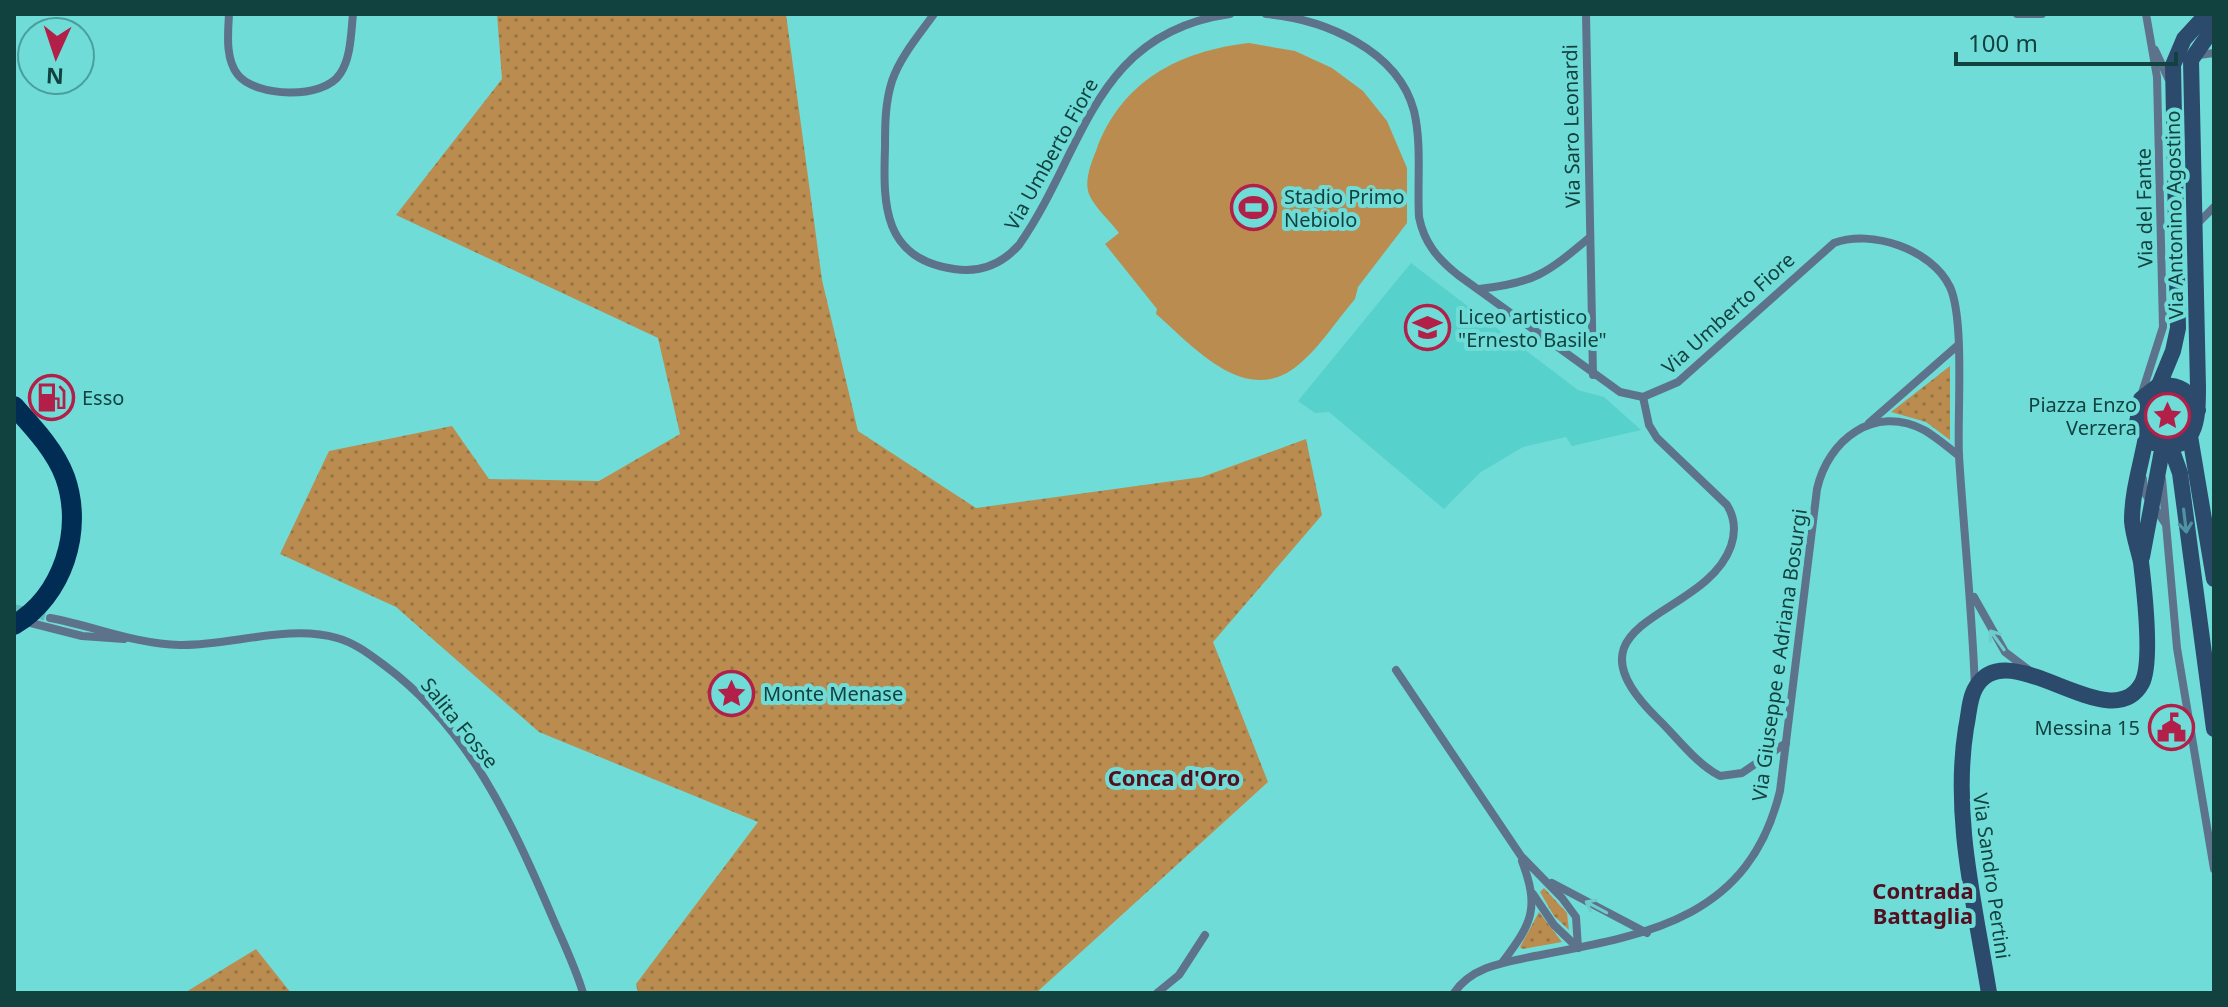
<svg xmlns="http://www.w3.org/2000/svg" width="2228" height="1007" viewBox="0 0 2228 1007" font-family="'Noto Sans',sans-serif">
  <defs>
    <pattern id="grass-dots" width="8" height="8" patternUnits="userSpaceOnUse" patternTransform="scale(2)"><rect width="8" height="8" fill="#bb8c50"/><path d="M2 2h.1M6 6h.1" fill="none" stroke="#977444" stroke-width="1.8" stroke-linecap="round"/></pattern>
  </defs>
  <rect width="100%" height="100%" fill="#70dcd7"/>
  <polygon fill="#56d1cc" points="1411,263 1578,390 1604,397 1641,430 1572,446 1566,437 1523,447 1481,472 1444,509 1329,412 1315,413 1298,401"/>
  <g fill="url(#grass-dots)">
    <polygon points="497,14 786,14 822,280 858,431 976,508 1202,477 1306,439 1322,515 1213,642 1268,782 1036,993 638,993 636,984 758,822 539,732 396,607 280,554 329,451 452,426 489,479 599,481 680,434 658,338 396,215 502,79"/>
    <polygon points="1950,366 1950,440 1926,422 1891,412"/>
    <polygon points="1544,888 1567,913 1569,930 1554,916 1540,892"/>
    <polygon points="1539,912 1562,942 1522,949 1520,947"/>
    <polygon points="256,949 291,993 187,993 186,992"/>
  </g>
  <g fill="#bb8c50">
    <path d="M 1249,43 L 1295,51 L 1332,68 L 1363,91 L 1387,121 L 1407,168 L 1407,223 L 1358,287 L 1355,299 C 1336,321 1317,352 1293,369 C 1242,405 1191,344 1156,314 L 1157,309 L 1105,244 L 1119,233 C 1111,222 1094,207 1089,194 C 1084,181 1091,163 1096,151 C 1121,81 1179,51 1249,43 Z"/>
    <circle cx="2167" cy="415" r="17"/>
  </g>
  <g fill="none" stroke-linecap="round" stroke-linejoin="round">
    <polyline stroke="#5dbdb9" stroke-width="8" stroke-dasharray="8 4" stroke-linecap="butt" points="14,608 50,618"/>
    <g stroke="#5d738b" stroke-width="8">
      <path d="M 229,14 C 228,33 225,59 238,75 C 256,97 323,100 340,74 C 351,58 351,33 353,14"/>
      <path d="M 934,14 C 919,35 900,57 892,81 C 885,103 885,125 885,148 C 883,205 883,259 954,269 C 980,273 1002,264 1019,245 C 1085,151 1093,33 1230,14"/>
      <path d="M 1266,14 C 1324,19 1398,50 1414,111 C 1422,144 1417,183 1419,217 C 1424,243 1438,259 1458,275 L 1620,392 L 1643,397 L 1678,382 L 1834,243 C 1871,229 1932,249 1950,287 C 1965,320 1957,415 1959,456 C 1964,534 1972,610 1975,688"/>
      <polyline points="1586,14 1593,375"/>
      <polyline points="2017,14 2042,14"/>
      <polyline points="2155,50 2168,78"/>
      <polyline points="2199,55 2214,53"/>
      <polyline points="2195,226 2214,207"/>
      <path d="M 1479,289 C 1535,283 1547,273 1589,238"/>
      <polyline points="2141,396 2163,327 2157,77 2146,14"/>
      <path d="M 1643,397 L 1649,425 L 1657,438 L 1727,505 C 1735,518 1736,531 1731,546 C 1705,620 1555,618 1657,718 C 1676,736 1696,764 1720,776 L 1742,773 L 1786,743"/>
      <polyline points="1869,423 1957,346"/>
      <polyline points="2143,479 2144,492 2165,523"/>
      <polyline points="2162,479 2177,648 2214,869"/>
      <polyline points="1974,597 2005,652 2030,671"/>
      <path d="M 50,618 C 94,626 135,644 180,645 C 230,646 288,624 337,638 C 355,643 369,654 384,665 C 468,727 511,821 551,914 C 562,940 575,966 583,993"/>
      <polyline points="23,621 82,636 124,639"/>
      <polyline points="1396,670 1521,856 1562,898 1576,917 1578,948"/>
      <polyline points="1552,883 1647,933"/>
      <polyline points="1533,894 1554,925 1578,948"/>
      <path d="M 1502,963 C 1532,923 1540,909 1522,861"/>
      <polyline points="1157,993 1179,975 1205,935"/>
      <path d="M 1454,993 C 1472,966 1506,962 1535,956 C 1647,935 1749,919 1780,791 L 1817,489 C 1828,440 1874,404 1924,430 C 1936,437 1948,447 1959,456"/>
    </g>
    <g stroke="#2b4a6c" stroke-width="16">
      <polyline points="2159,385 2173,351 2178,328 2173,65 2184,39 2207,14"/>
      <path d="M 2198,410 C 2191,391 2179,384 2159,385 L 2141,399 L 2137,423 L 2154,443 C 2197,455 2198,419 2198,388 L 2191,60 L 2214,27"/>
      <polyline points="2190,436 2214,579"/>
      <polyline points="2170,445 2180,473 2214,729"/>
      <polyline points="2142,557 2163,445"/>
      <path d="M 1989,993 C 1975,906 1952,816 1966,728 C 1969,715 1969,698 1976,687 C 2009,631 2111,741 2142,683 C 2153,662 2144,587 2141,562 C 2138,548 2133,535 2132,521 C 2132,491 2141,465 2146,437"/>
    </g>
    <path stroke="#012d55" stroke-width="20" d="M 14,406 C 33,427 55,450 65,477 C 84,530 63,596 14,625"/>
  </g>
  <defs><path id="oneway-shaft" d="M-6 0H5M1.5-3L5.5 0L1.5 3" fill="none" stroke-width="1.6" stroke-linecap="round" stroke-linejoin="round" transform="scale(2)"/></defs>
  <use stroke="#4e93a2" href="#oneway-shaft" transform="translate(2185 521) rotate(83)"/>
  <g stroke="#6dcccc">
    <use href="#oneway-shaft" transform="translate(1997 640) rotate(-126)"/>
    <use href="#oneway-shaft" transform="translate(1596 907) rotate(-152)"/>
  </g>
  <defs>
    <symbol id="stadium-ring" viewBox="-11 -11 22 22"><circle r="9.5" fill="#70dcd7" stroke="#b21f48" stroke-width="1.5"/><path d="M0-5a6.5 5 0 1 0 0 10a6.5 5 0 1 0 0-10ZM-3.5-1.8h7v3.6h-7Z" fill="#b21f48"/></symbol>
    <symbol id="school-ring" viewBox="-11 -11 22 22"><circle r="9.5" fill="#70dcd7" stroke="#b21f48" stroke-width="1.5"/><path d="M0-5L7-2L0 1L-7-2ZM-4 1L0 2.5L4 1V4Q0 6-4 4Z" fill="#b21f48"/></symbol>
    <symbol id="fuel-ring" viewBox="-11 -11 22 22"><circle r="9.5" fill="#70dcd7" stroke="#b21f48" stroke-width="1.5"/><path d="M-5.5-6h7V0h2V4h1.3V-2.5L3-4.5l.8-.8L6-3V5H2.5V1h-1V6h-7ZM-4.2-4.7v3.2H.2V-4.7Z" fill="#b21f48"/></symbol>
    <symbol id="sight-ring" viewBox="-11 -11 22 22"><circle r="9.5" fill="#70dcd7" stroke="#b21f48" stroke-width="1.5"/><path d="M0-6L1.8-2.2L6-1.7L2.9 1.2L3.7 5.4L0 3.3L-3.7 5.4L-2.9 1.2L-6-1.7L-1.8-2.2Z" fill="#b21f48"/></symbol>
    <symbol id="civic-ring" viewBox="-11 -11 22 22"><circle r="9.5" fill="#70dcd7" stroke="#b21f48" stroke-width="1.5"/><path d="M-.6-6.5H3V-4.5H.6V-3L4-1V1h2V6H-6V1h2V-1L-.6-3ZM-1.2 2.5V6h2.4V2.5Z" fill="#b21f48"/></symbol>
  </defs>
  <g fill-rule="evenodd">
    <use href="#stadium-ring" x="1228" y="182" width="51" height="51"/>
    <use href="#school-ring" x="1402" y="302" width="51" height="51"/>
    <use href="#fuel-ring" x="26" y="372" width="51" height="51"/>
    <use href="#sight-ring" x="2142" y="390" width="51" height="51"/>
    <use href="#sight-ring" x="706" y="668" width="51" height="51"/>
    <use href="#civic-ring" x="2146" y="702" width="51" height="51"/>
  </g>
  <g text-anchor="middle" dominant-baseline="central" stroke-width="8" stroke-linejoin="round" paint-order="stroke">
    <g font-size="20" fill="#124240" stroke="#70dcd7">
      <text transform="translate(1571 126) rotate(-91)">Via Saro Leonardi</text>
      <text transform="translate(1051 154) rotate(-61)">Via Umberto Fiore</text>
      <text transform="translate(2144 208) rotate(-91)">Via del Fante</text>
      <text transform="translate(2174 215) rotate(-91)">Via Antonino Agostino</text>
      <text transform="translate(1728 313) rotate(-42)">Via Umberto Fiore</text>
      <text transform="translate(1779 655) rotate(-82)">Via Giuseppe e Adriana Bosurgi</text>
      <text transform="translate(460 723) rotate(51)">Salita Fosse</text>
      <text transform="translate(1992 876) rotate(82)">Via Sandro Pertini</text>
    </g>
    <g font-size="20" fill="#124240" stroke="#70dcd7" text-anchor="start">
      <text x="1284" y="196">Stadio Primo<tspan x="1284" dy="23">Nebiolo</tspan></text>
      <text x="1458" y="316">Liceo artistico<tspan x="1458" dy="23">"Ernesto Basile"</tspan></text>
      <text x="82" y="397">Esso</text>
      <text x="2137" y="404" text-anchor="end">Piazza Enzo<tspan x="2137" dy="23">Verzera</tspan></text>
      <text x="763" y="693">Monte Menase</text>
      <text x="2140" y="727" text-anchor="end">Messina 15</text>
    </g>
    <g font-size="22" font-weight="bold" fill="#530e1f" stroke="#70dcd7">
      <text x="1174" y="777">Conca d'Oro</text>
      <text x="1923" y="890">Contrada<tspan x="1923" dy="25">Battaglia</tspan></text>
    </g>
  </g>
  <rect width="2228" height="1007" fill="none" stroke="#124240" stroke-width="32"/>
  <g transform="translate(56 56) rotate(183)"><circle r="38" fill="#70dcd7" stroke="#4a9e9b" stroke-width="2"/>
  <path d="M0-6L14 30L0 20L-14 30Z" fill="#b21f48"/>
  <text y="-12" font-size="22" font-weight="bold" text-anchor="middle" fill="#124240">N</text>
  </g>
  <path d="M1956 52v12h220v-12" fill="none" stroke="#124240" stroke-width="4"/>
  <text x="1968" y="52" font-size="24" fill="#124240" stroke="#70dcd7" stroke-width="6" paint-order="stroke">100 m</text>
</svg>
